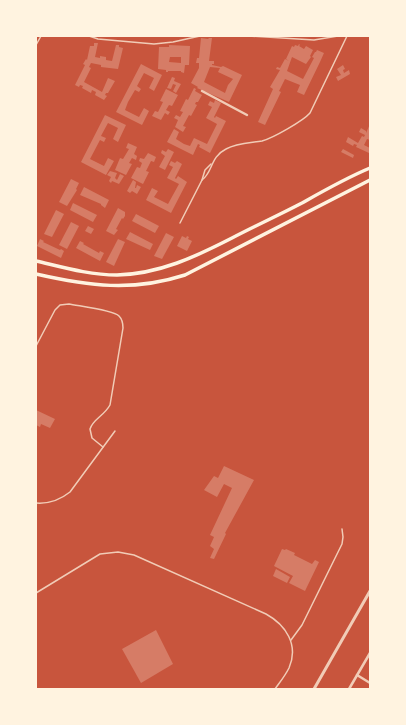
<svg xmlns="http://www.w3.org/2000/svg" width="406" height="725" viewBox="0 0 406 725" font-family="'Alegreya Sans',sans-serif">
  <rect width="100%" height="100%" fill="#c8553d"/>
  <g fill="#d67c66" fill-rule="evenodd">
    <path d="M 201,38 L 208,39 L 209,38 L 212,38 L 209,61 L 214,61 L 214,64 L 212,64 L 212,65 L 221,67 L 223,66 L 242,75 L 229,102 L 197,88 L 198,87 L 191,83 L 199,68 L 199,63 L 196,63 L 197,58 L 199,58 ZM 210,67 L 220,68 L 218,72 L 233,79 L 228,85 L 225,93 L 204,82 Z"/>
    <polygon points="94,43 98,43 95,57 100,58 100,56 106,57 106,60 112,61 116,45 119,45 119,47 123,48 118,69 101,67 101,65 91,63 89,67 91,68 84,82 102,92 108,78 115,81 108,93 106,93 105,95 107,96 104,100 95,95 96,92 92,90 91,93 82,88 83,86 80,85 79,87 75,85 85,65 83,64 86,59 87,60 90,46 94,46"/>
    <polygon points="299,44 300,45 299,46 304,49 306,46 313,50 310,56 311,57 306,64 292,57 287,71 303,79 314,58 312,57 315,52 316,52 317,50 324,53 320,62 304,95 297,92 300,85 285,79 279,91 281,92 265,125 258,122 273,89 270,87 280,70 276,69 277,67 280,68 285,59 289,61 286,59 292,46 294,47 295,45 298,46"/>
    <path d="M 169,45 L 190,46 L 189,65 L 185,65 L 184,73 L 181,72 L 181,71 L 168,71 L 168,72 L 166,72 L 166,70 L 158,69 L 159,47 L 169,47 ZM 170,57 L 181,57 L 181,63 L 169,62 Z"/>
    <polygon points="141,64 162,75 154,91 149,88 154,78 144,73 137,86 141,89 139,92 135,90 128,102 125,110 139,117 144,108 149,111 142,125 116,112"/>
    <polygon points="343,65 345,69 343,70 344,73 349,70 350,74 338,81 336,77 341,75 337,69"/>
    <polygon points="172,77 175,78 174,81 181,84 176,93 173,91 176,85 173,84 171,89 167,88"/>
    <polygon points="194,88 196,89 195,91 202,95 198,102 196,102 195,104 197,105 191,116 189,115 183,126 186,127 183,132 175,127 178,120 174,118 176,115 180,117 183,112 180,111 186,99 188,100"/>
    <polygon points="166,89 178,95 172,106 169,105 166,110 170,112 168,115 165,113 161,120 152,116 155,111 158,112 163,102 160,101"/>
    <polygon points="215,100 221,103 214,117 215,118 216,116 226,121 210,153 199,147 200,145 198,144 193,155 167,142 174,129 179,132 176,139 184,144 190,146 194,138 207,144 217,124 206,118 212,107 208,105 210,101 214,103"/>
    <polygon points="105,115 126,125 118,142 113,139 118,128 108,123 102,134 101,136 106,138 104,142 100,140 90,159 104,166 108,158 114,161 106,175 81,162"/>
    <polygon points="370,124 370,140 367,139 364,145 370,148 369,153 356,147 357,145 354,144 353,146 346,142 348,137 358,143 362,136 364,137 365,135 359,132 361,128 366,131 366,133"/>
    <polygon points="128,143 137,147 134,154 137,156 136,160 132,158 129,163 132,164 126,175 115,170 120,158 123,159 129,149 126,148"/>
    <polygon points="168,149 174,152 165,170 159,167 165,156 161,153 162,150 166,152"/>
    <polygon points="343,149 354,155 353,158 341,152"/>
    <polygon points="148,153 156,157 154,162 151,161 146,171 149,172 143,184 131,178 137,167 140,168 142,163 139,161 140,158 144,159"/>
    <polygon points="171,161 175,163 177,161 182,164 175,178 176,179 178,176 187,182 171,213 146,200 152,188 158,191 154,197 168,204 179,184 167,178 173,167 169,165"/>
    <polygon points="110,171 117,173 115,178 117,180 120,174 124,176 119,184 112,181 111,183 109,181 111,177 107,175"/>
    <polygon points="71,179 79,183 76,189 77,190 67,206 59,202"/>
    <polygon points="133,180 136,182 135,188 136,188 137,185 141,187 137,194 132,191 130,193 127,191"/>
    <polygon points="84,187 109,200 105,208 101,205 101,204 80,195"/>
    <polygon points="73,203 97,215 93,222 70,210"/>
    <polygon points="118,208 125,212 125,216 123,219 122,218 116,229 118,230 114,235 106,231"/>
    <polygon points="56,210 64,214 52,237 44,234"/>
    <polygon points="136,214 159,226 155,233 132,221"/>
    <polygon points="71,222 79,226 67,249 59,245"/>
    <polygon points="88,226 94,229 91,234 85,231"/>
    <polygon points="130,232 153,244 150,250 126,239"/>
    <polygon points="166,233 174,237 162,259 154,256"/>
    <polygon points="182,236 186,238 187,236 189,237 188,239 192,241 187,251 177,246"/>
    <polygon points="40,239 44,241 43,242 60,250 61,249 64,251 61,258 37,246"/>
    <polygon points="118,239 125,242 114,266 106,262"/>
    <polygon points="80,241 84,243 83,244 99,253 100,251 104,253 100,261 76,248"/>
    <polygon points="36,410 55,419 50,428 41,424 40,427 36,425"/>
    <polygon points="224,466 254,480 225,533 226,534 214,559 210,558 214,549 210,546 214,537 210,535 232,488 224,484 217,497 204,490 214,476 218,478"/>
    <polygon points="282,549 285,550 286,549 295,553 294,555 312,564 315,560 319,562 305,591 289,583 293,576 274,566"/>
    <polygon points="276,569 290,577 287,583 273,576"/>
    <polygon points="156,630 173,664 141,683 122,649"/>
  </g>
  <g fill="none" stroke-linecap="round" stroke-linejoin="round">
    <g stroke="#f1ccb7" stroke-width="1.5">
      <polyline points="89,36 98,39 154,44 173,42 200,36"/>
      <polyline points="248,36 314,40 338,36"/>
      <polyline points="36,45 41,36"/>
      <polyline points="202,180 205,170 211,164"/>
      <path d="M 180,223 L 202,180 C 213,172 210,157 226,149 C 237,143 250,143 262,141 C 273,138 303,121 310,113 L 347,36"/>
      <path d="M 36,346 L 55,310 L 60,305 L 69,304 C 78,306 113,310 119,316 C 122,319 123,324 123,328 L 110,405 C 104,416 93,419 90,429 L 92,438 L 103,447"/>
      <path d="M 36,503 C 49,504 60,500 70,492 L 115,431"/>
      <path d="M 36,593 L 100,554 L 118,552 L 134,555 L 266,614 C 286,625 299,645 289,668 C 285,676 280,682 275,689"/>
      <polyline points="291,640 302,625 342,544 343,537 342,529"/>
    </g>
    <g stroke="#f1ccb7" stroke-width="2.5">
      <polyline points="202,91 247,115"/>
      <polyline points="357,675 370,683"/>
      <polyline points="349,689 370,653"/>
    </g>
    <polyline stroke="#f1ccb7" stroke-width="3" points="314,689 370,591"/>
    <g stroke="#fff3e0" stroke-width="3.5">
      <path d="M 36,261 C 62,267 89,275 117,275 C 159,274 195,257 232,238 C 255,226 279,215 302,203 C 325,190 346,178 370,168"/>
      <path d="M 36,274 C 89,286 132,292 185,275 L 370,180"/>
    </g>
  </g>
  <rect width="406" height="725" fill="none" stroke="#fff3e0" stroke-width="74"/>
</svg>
